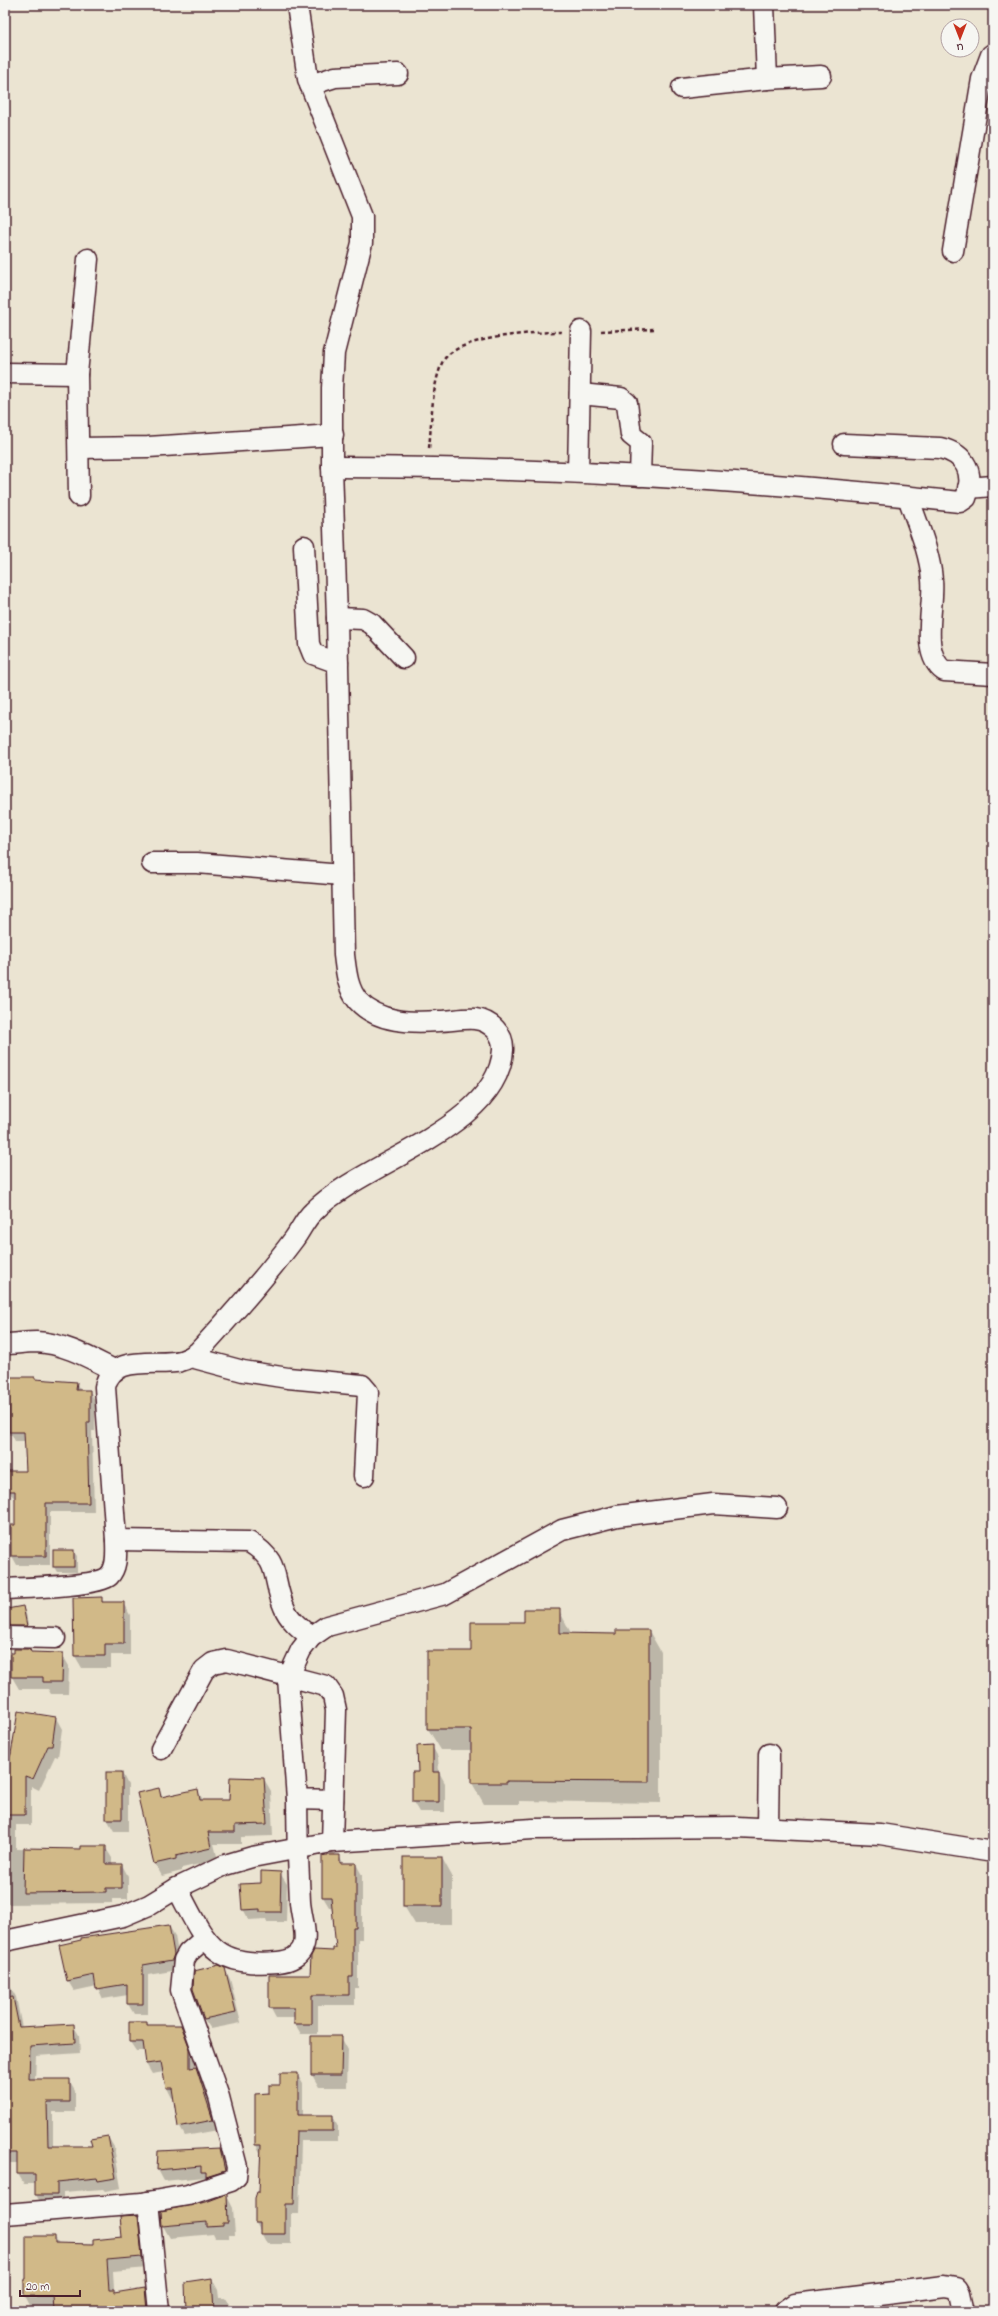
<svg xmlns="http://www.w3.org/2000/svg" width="998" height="2316" viewBox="0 0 998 2316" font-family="'Indie Flower',sans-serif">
  <rect width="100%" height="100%" fill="#ebe4d2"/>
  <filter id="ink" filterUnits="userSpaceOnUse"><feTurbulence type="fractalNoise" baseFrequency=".025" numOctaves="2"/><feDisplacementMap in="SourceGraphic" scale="8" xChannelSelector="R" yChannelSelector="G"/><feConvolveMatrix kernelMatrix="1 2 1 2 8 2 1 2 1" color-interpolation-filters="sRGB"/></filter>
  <g filter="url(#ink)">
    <g fill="#0003">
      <polygon points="5,1378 76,1383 81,1391 90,1391 95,1401 95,1431 92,1431 94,1512 50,1512 50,1565 17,1565 12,1556 16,1526 16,1500 8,1491 27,1472 26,1441 15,1441 12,1435 5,1435"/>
      <polygon points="73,1551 77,1556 77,1572 57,1572 54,1567"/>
      <polygon points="101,1598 104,1603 123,1603 130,1615 130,1655 111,1655 111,1668 82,1668 75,1656 74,1599"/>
      <polygon points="23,1607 26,1613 29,1631 14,1631 11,1625"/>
      <polygon points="559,1610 572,1635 617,1636 649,1631 661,1652 661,1803 519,1801 519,1804 484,1804 472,1783 472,1750 441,1750 428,1729 472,1652 525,1623"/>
      <polygon points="31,1653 62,1654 69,1666 68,1694 51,1694 48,1689 19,1689 12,1677"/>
      <polygon points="56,1718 62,1729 58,1757 55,1756 39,1790 31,1786 31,1825 16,1825 16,1849 82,1850 105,1847 112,1858 112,1865 122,1865 128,1876 128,1899 112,1899 112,1903 7,1904 7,1931 5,1931 5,1769"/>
      <polygon points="432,1746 438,1757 439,1772 445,1783 445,1812 419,1812 413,1802 419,1773"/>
      <polygon points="122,1773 128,1785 128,1831 114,1831 107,1819"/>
      <polygon points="264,1779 271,1791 273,1836 241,1837 241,1844 214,1844 218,1860 182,1868 182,1871 162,1876 155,1864 138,1794 159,1789 164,1798 197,1790 204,1801 230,1801"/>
      <polygon points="339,1856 344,1864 356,1864 362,1875 362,1939 358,1939 358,1988 355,1988 355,2005 318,2005 318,2034 301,2034 295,2024 295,2018 276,2018 270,2007 311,1976 337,1949 333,1907 329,1907 323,1897"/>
      <polygon points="404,1858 442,1858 452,1876 452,1924 415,1924 404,1906"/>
      <polygon points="280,1873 287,1884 286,1922 267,1922 266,1919 249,1920 243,1909 262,1884"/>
      <polygon points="169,1926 175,1936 180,1965 178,1970 148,1975 148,2014 134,2014 128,2004 128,1995 103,1999 97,1986 74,1991 68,1981 61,1945"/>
      <polygon points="224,1968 230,1979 241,2023 211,2029 204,2019"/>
      <polygon points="10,1986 16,1997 22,2028 73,2025 79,2035 80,2053 36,2056 35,2080 69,2080 75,2090 75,2112 53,2112 53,2147 93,2147 108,2137 114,2147 121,2188 105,2191 103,2189 63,2192 63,2205 42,2205 36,2195 36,2184 24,2184 18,2174 18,2163 5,2163 7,2105 5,2105 5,1987"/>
      <polygon points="147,2023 149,2026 181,2026 186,2036 195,2059 195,2068 201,2078 218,2130 185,2136 179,2126 175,2097 172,2098 167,2088 164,2072 152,2074 146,2064 145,2051 136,2051 130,2042"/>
      <polygon points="341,2037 348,2050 347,2087 319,2087 312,2075"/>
      <polygon points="297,2074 303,2084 303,2116 333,2116 338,2126 338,2141 301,2141 299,2214 291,2214 291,2244 267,2244 256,2223 256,2198 260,2193 261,2154 256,2145 256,2095 270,2094"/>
      <polygon points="220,2149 226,2160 231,2182 208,2183 205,2177 164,2181 158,2170 159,2152"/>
      <polygon points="227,2196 233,2208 235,2235 229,2235 229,2238 215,2238 213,2234 170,2238 163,2226"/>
      <polygon points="137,2216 144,2227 148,2268 113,2271 115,2307 31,2307 25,2296 27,2280 55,2237 59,2244 94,2245 123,2238"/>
      <polygon points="212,2279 218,2290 219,2298 225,2298 232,2311 187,2311"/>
      <polygon points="145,2289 151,2300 152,2311 119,2311"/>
    </g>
    <g fill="#d1b988" stroke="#4a1f2b">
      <polygon points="5,1377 35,1377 35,1379 77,1382 76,1390 90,1390 90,1422 87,1422 89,1503 46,1503 46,1556 11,1556 11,1525 15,1525 15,1491 7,1491 7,1471 26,1471 24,1432 9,1432 9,1398 5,1398"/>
      <rect x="53" y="1550" width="21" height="17"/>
      <polygon points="102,1597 102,1602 124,1602 124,1644 105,1644 105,1656 74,1656 73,1598"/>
      <polygon points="23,1606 27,1626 10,1626 7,1609"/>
      <polygon points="524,1609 560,1609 560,1633 616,1634 616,1630 649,1630 649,1782 507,1781 507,1783 471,1783 471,1729 427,1729 427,1651 471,1651 471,1622 524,1622"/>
      <polygon points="14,1649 30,1649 31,1652 63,1653 62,1682 43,1682 43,1677 11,1677 11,1653 14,1653"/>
      <polygon points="18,1711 56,1717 52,1746 48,1746 33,1779 25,1776 25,1815 5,1815 5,1767 11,1754"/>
      <polygon points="433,1745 433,1772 439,1772 439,1802 412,1802 412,1772 418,1772 417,1746"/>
      <rect x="106" y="1772" width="16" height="47"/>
      <polygon points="230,1777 264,1778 267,1824 235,1825 235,1832 208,1832 211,1848 176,1856 176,1859 154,1864 137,1793 159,1788 161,1797 198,1789 200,1800 229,1800"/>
      <polygon points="81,1846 106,1846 106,1864 122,1864 122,1888 106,1888 106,1892 23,1893 24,1848 81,1849"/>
      <polygon points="326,1855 340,1855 340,1863 356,1863 356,1928 353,1928 353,1977 349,1977 349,1995 312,1995 312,2024 294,2024 294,2008 269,2008 269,1975 310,1975 311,1956 314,1950 333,1951 333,1948 336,1948 331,1897 322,1897 322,1856"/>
      <rect x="403" y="1857" width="39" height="49"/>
      <polygon points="261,1871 281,1872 280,1912 260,1912 260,1909 242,1910 240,1884 261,1883"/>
      <polygon points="169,1925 174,1954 172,1960 143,1965 143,2004 127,2004 127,1984 96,1989 94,1975 67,1981 59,1945 81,1940 81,1938"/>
      <polygon points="219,1965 225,1968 236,2012 204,2019 193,1989 194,1971"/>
      <polygon points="13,1997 19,2027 74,2024 75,2043 30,2046 29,2079 70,2079 70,2102 47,2102 48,2146 92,2146 90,2139 108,2136 116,2178 98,2181 97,2178 57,2182 57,2195 35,2195 35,2174 17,2174 17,2153 5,2153 7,2095 5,2095 5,1998"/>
      <polygon points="129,2022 147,2022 147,2025 181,2025 190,2049 190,2068 196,2067 213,2120 178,2127 172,2088 166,2088 161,2062 146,2064 143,2042 129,2042"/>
      <polygon points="311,2036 342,2036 341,2075 311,2075"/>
      <polygon points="280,2073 298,2073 298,2115 333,2115 333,2131 296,2131 294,2204 285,2204 285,2234 260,2234 260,2223 255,2223 255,2198 257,2192 259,2192 261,2145 255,2145 255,2094 269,2093 269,2085 280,2085"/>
      <polygon points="220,2148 225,2171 206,2177 206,2172 201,2172 201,2166 157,2170 158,2151"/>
      <polygon points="227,2194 228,2223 223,2223 223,2226 207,2227 207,2222 162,2226 161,2211 206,2202"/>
      <polygon points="138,2215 142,2257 107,2260 109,2290 114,2290 114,2293 145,2288 147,2311 54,2311 53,2296 24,2296 24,2279 26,2279 26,2236 55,2236 55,2243 93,2244 93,2240 122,2237 120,2216"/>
      <polygon points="212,2278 214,2311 186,2311 185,2282"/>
    </g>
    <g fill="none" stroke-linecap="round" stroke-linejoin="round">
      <defs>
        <g id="minor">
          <polyline points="764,5 767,79"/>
          <polyline points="310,85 335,77 398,74"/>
          <polyline points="682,88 767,79 821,76"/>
          <polyline points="953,251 982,79 991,55 993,54"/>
          <polyline points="5,373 77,374"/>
          <polyline points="580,394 621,398 627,403 631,435 641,443 640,476"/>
          <polyline points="79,448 148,447 333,435"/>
          <path d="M 332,467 C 541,467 752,480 960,502 L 966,498 C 975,473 966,454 940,448 L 844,444"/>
          <polyline points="578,472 581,331"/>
          <polyline points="968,488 993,486"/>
          <polyline points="79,496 77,374 88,259"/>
          <path d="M 908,497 C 917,523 930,552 932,580 C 935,606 919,653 944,671 L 993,674"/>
          <polyline points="304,546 309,644 313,654 338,663"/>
          <polyline points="337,618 363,619 372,624 404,658"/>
          <polyline points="152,863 197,863 342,875"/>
          <path d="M 5,1344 C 15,1344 26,1342 36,1342 C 64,1343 90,1358 114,1370"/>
          <polyline points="191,1357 243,1371 288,1378 362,1385 368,1392 364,1476"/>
          <path d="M 116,1540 L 249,1542 C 282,1562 271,1577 284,1607 C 289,1620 301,1629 311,1637"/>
          <path d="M 5,1589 C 23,1588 99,1586 109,1576 C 118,1567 116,1552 116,1540 L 105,1387 C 111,1353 158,1367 181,1361 C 188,1359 193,1356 198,1352 C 231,1316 265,1278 294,1239 C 301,1230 305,1219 313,1212 C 361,1162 498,1129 503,1050 C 504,1034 491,1021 475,1019 C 463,1018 451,1021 439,1021 C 412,1023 378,1023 358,1001 C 347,988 346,970 344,955 L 337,618 L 332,467 L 332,388 L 334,353 L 362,243 L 362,216 L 308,79 L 297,5"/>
          <polyline points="5,1637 55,1638"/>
          <polyline points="161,1749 204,1670 213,1663 227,1660 326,1686 333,1696 336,1710 332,1842"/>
          <polyline points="333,1800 297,1799 288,1678 301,1650 311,1637 327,1626 445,1594 562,1530 617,1516 713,1504 777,1508"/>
          <polyline points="768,1828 769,1754"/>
          <path d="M 177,1888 C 205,1940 211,1968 278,1962 C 290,1961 301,1956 304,1944 C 307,1932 301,1915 300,1902 C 298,1868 297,1834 297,1799"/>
          <polyline points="5,1941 123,1916 149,1905 177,1888 225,1865 252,1857 332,1842 533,1829 737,1827 880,1834 993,1852"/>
          <polyline points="148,2202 159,2311"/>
          <polyline points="5,2214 142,2203 188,2195 231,2181 236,2177 237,2167 219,2097 181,1990 184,1960 188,1953 204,1939"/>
          <polyline points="785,2311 795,2304 945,2286 957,2288 960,2293 964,2311"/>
        </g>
      </defs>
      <use href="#minor" stroke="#4a1f2b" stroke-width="23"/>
      <g stroke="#4a1f2b" stroke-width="2.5" stroke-dasharray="4 3" stroke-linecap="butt">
        <polyline points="601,331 654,329"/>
        <path d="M 429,448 C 432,421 431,389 442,363 C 453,336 536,332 562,332"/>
      </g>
      <use href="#minor" stroke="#f6f6f2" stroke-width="20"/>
    </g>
  </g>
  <rect width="998" height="2316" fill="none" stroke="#f6f6f2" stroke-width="20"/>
  <rect x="10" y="10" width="978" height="2296" fill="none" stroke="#4a1f2b" stroke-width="1.5" filter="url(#ink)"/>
  <g transform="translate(960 38) rotate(180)"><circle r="19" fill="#f6f6f2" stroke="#b1a0a2"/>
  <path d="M0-3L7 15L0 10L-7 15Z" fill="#c8321e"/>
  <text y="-6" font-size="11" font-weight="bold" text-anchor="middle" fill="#4a1f2b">U</text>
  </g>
  <path d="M20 2290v6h60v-6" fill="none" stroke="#4a1f2b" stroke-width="2"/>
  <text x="26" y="2290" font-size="12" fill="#4a1f2b" stroke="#f6f6f2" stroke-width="3" paint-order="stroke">20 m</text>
</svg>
